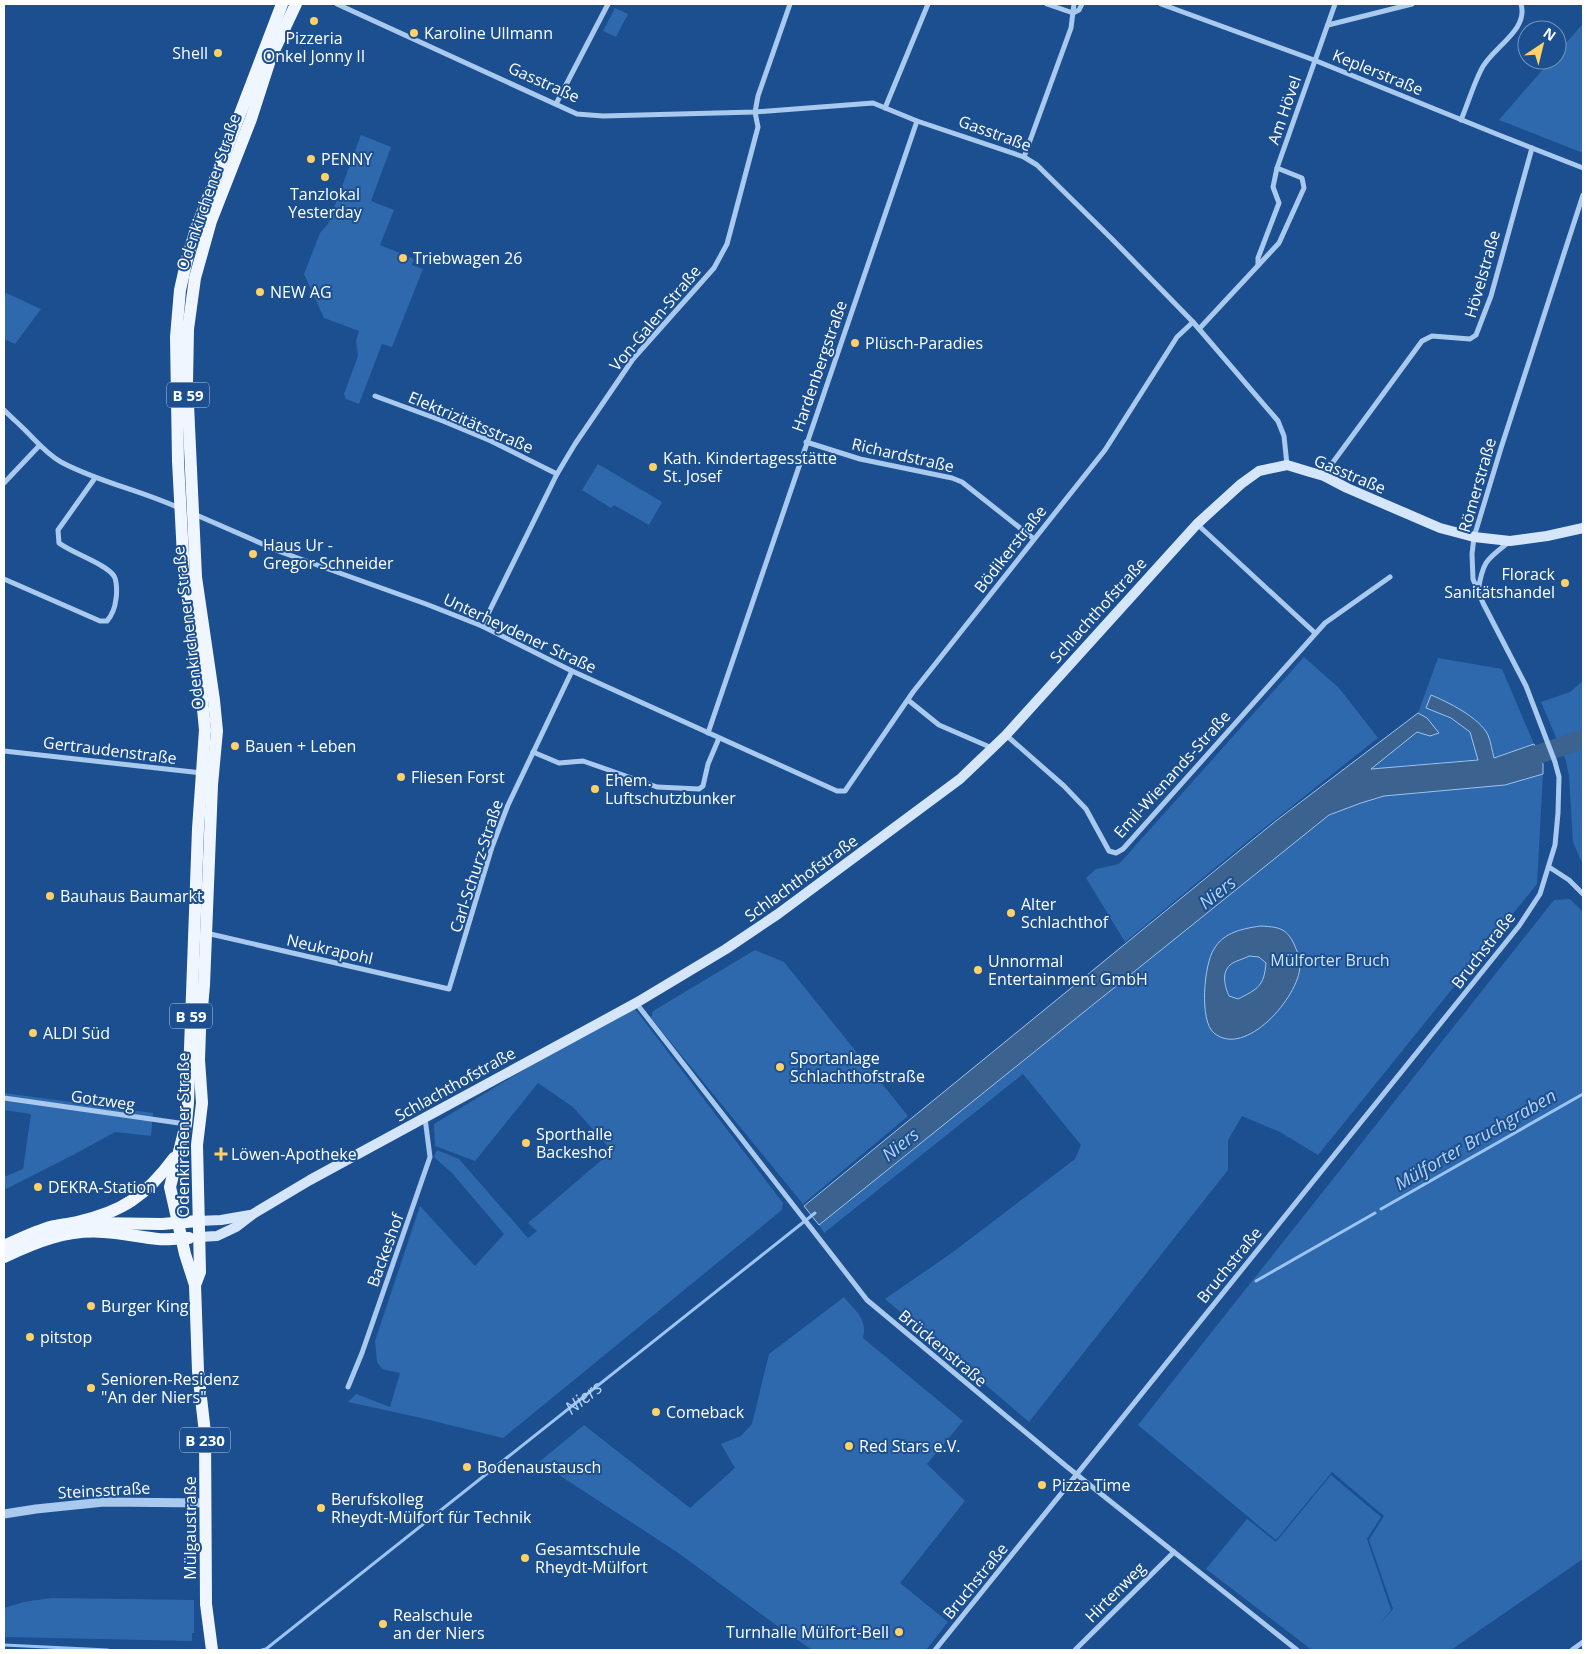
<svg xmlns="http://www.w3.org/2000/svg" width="1587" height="1654" viewBox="0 0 1587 1654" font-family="'Open Sans',sans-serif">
  <rect width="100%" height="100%" fill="#1b4f8f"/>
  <g fill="#2e69ad">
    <polygon points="615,8 628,14 616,37 603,31"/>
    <polygon points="1582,25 1583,30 1583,153 1499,120 1551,60 1557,60 1557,53"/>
    <polygon points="361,135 391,147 371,201 394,210 380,245 414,259 412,265 423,269 392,347 382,344 359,404 346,399 344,394 358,356 356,341 359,331 324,318 304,274 320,233 328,224"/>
    <polygon points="4,292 41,309 15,344 4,339"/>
    <polygon points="598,464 662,502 649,525 614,505 611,508 582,490"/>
    <polygon points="1304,657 1339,688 1378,738 1249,840 1125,942 1086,878 1096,869 1119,864"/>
    <polygon points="1438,658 1502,669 1534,744 1493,758 1370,769 1417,732 1430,736 1427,718 1418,713"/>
    <polygon points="1583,681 1583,865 1573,842 1569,776 1566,761 1541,702 1570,692"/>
    <polygon points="1543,774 1537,884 1318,1155 1280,1132 1242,1116 1228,1140 1228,1170 1029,1422 885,1299 953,1252 1075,1159 1081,1145 1023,1074 824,1233 819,1225 1329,815 1361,803 1384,796 1505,785"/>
    <polygon points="1570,899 1583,912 1583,1559 1451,1650 1312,1650 1206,1569 1247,1519 1276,1542 1331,1475 1381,1517 1367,1539 1391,1610 1379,1625 1393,1609 1369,1540 1384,1516 1332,1472 1276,1540 1138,1425 1554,900"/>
    <polygon points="755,950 784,962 908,1116 803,1204 651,1018 653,1011"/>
    <polygon points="632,1005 783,1203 782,1210 503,1438 417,1417 348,1402 356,1394 390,1407 400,1373 382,1369 377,1362 375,1341 420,1206 475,1266 504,1234 452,1173 434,1157 437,1150 459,1159 528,1238 537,1231 528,1223 612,1151 573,1107 538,1083 475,1161 435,1146 434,1124"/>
    <polygon points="4,1093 153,1113 151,1136 115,1132 75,1154 4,1190 4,1177 23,1169 31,1114 4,1110"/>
    <path d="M 844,1297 C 855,1311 868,1319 863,1338 L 963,1421 L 927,1464 L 965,1501 L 900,1583 L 948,1622 L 926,1650 L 812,1650 L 776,1625 L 677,1552 L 539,1462 L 584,1425 L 690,1508 L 735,1468 L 721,1444 L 741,1436 L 752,1424 L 769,1354 Z"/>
    <polygon points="51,1598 194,1600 194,1633 192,1633 192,1641 4,1637 4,1608 24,1602"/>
  </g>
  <g fill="#3c6290" stroke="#9cc4f0" fill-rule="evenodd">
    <path d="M 1431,695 C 1448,702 1480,718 1488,735 C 1491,742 1492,751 1494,758 L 1534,744 L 1543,764 L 1543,774 L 1505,785 L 1384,796 L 1361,803 L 1329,815 L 819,1225 L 804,1206 L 1277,820 L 1418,713 L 1427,718 L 1439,733 L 1430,736 L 1417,732 L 1371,769 L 1478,760 L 1470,732 L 1451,718 L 1426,708 Z"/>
    <path d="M 1260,926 C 1277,927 1286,927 1294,944 C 1297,951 1300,958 1300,966 C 1299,997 1245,1059 1214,1033 C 1199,1021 1204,964 1214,949 C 1224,932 1242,929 1260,926 ZM 1249,956 L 1259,957 L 1266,963 C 1264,986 1258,989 1238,999 L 1229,996 C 1225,987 1221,973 1230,965 C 1234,961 1244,959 1249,956 Z"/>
  </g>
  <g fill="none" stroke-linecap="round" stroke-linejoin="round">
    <g stroke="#9cc4f0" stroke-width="3">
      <polyline points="1381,1209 1583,1094"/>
      <polyline points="1256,1281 1375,1213"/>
      <polyline points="4,1645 108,1650"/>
      <path id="s1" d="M 262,1650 L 266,1649 L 815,1213"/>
    </g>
    <polyline stroke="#3c6290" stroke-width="19" points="1516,762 1583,739"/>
    <g stroke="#a9c9ee" stroke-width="5">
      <polyline points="337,4 577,114 603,116 755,112 873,103 917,121 1024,157 1037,165 1112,239 1193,322 1278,421 1284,436 1287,465"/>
      <polyline points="1047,4 1073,13"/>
      <polyline points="1161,4 1314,60 1499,135 1583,168"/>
      <polyline points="1073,13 1079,10 1082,4"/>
      <polyline points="1328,25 1412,4"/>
      <polyline points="556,104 608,4"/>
      <polyline points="885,108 928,4"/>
      <path d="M 1461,120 C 1468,103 1473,86 1481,70 C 1491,48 1529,31 1521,4"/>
      <polyline points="1024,157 1071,28 1074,4"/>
      <polyline points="1258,265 1258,258 1279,203 1273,187 1277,168 1335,4"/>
      <polyline points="1199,329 1279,243 1304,188 1302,178 1277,168"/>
      <polyline points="375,396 443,421 491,441 557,474"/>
      <path d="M 4,410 C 11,417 19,424 26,431 C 37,442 47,454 61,462 C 98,482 140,490 179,508"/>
      <polyline points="806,442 860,459 952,478 962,482 1034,539"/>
      <polyline points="1324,476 1328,469 1422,341 1432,336 1470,339 1476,335 1491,296 1532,148"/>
      <polyline points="4,483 39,446"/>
      <polyline points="194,514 281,552 426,604 482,626 572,671 837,791 845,791 913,692 1105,450 1177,337 1193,322"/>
      <polyline points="1197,524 1315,633"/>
      <path d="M 4,579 L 100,621 L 107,621 C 113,614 115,608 116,599 C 117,593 117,581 114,576 C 106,564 72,553 59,543 L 58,530 L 95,478"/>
      <path d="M 1478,591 C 1483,561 1486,560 1509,542"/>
      <polyline points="482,626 557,474 575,444 633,359 714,268 727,244 758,127 755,112 758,96 790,4"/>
      <polyline points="908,700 939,725 992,748"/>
      <polyline points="708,733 917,121"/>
      <polyline points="1006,735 1064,786 1086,809 1109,851 1116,853 1123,849 1325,623 1390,577"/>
      <polyline points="4,751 202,773"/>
      <polyline points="533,752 559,763 583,761 657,787 699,789 703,786 708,764 719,738"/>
      <polyline points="1549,867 1569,880 1583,894"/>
      <polyline points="206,933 449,989 492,847 508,805 572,671"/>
      <polyline points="636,1003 867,1300 1066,1466 1297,1650"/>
      <polyline points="4,1098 186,1124"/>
      <polyline points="348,1387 362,1353 430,1157 425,1118"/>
      <polyline points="935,1650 1519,926 1540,894 1555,845 1558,813 1559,777 1555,762 1526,686 1483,603 1473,579 1472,554 1474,537 1501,448 1583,195"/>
      <polyline points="1075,1650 1174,1552"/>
      <polyline points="1572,1650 1583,1642"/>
    </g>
    <polyline stroke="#a9c9ee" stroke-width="9" points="4,1514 36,1509 104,1502 206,1503"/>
    <g stroke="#d6e6fa" stroke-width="10">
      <polyline points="198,1221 221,1220 250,1215"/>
      <polyline points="199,1237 217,1236 236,1227 253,1214 310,1180 636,1003 726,949 778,914 960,779 1006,735 1197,524 1241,484 1259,471 1287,465 1310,472 1324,476 1347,488 1440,528 1474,537 1510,541 1547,536 1583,528"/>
    </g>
    <g stroke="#f0f6ff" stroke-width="12">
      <polyline points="91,1223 162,1224 198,1221"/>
      <path d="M 4,1246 C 19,1239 34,1232 50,1227 C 59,1225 68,1224 77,1222 C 122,1212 146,1196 174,1158"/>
      <path d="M 4,1257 C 36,1242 67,1229 104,1232 C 122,1233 140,1237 158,1239 C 168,1240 178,1238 189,1238"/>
      <polyline points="195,1285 200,1272 197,1145 202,1103 199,1060 200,1030 204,985 212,785 217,731 214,700 196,577 187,383 188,329 195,278 211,221 251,119 271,57 296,4"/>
      <polyline points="212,1650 206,1604 205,1433 198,1371 195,1285 185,1254 170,1187 186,1124 188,1103 198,829 205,730 199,667 184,575 178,461 176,337 180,290 187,259 196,229 282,4"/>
    </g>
  </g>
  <g fill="#ffd166" stroke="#1b4f8f" stroke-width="2">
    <circle cx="314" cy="21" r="5"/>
    <circle cx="414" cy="33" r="5"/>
    <circle cx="218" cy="53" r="5"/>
    <circle cx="311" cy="159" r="5"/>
    <circle cx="325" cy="177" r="5"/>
    <circle cx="403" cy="258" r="5"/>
    <circle cx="260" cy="292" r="5"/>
    <circle cx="855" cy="343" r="5"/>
    <circle cx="653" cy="467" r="5"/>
    <circle cx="253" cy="554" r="5"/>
    <circle cx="1565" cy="583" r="5"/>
    <circle cx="235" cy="746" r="5"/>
    <circle cx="401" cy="777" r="5"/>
    <circle cx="595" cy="789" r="5"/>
    <circle cx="50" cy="896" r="5"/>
    <circle cx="1011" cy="913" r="5"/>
    <circle cx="978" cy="970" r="5"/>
    <circle cx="33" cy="1033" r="5"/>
    <circle cx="780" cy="1067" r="5"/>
    <circle cx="526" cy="1143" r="5"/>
    <path d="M218.5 1146.5h5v5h5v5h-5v5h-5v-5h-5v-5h5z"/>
    <circle cx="38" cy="1187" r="5"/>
    <circle cx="91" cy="1306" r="5"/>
    <circle cx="30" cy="1337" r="5"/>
    <circle cx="91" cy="1388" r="5"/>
    <circle cx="656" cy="1412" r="5"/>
    <circle cx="849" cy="1446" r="5"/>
    <circle cx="467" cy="1467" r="5"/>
    <circle cx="1042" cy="1485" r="5"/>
    <circle cx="321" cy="1508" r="5"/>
    <circle cx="525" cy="1558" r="5"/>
    <circle cx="383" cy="1624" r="5"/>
    <circle cx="899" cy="1632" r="5"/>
  </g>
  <g text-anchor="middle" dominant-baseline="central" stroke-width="4" stroke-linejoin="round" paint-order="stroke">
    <g fill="#1b4f8f" stroke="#bbcadd" stroke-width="1">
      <rect x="167" y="382.5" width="42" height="25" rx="4"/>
      <rect x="170" y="1003.5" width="42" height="25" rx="4"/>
      <rect x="180" y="1427.5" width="50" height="25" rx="4"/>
    </g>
    <g font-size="15" font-weight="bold" fill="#fff">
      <text x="188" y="395">B 59</text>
      <text x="191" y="1016">B 59</text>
      <text x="205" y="1440">B 230</text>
    </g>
    <g font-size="16" fill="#fff" stroke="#1b4f8f" text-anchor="start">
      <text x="424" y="33">Karoline Ullmann</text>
      <text x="314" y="38" text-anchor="middle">Pizzeria<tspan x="314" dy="18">Onkel Jonny II</tspan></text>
      <text x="208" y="53" text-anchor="end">Shell</text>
      <text x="321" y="159">PENNY</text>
      <text x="325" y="194" text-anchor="middle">Tanzlokal<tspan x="325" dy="18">Yesterday</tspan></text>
      <text x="413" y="258">Triebwagen 26</text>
      <text x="270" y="292">NEW AG</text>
      <text x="865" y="343">Plüsch-Paradies</text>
      <text x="663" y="458">Kath. Kindertagesstätte<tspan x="663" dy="18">St. Josef</tspan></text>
      <text x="263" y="545">Haus Ur -<tspan x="263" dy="18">Gregor Schneider</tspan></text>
      <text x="1555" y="574" text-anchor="end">Florack<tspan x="1555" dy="18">Sanitätshandel</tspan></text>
      <text x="245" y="746">Bauen + Leben</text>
      <text x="411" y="777">Fliesen Forst</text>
      <text x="605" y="780">Ehem.<tspan x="605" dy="18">Luftschutzbunker</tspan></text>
      <text x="60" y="896">Bauhaus Baumarkt</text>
      <text x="1021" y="904">Alter<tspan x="1021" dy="18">Schlachthof</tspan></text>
      <text x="988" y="961">Unnormal<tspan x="988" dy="18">Entertainment GmbH</tspan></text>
      <text x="43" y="1033">ALDI Süd</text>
      <text x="790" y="1058">Sportanlage<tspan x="790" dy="18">Schlachthofstraße</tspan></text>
      <text x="536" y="1134">Sporthalle<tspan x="536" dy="18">Backeshof</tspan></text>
      <text x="231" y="1154">Löwen-Apotheke</text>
      <text x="48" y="1187">DEKRA-Station</text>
      <text x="101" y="1306">Burger King</text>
      <text x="40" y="1337">pitstop</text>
      <text x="101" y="1379">Senioren-Residenz<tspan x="101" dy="18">"An der Niers"</tspan></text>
      <text x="666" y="1412">Comeback</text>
      <text x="859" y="1446">Red Stars e.V.</text>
      <text x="477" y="1467">Bodenaustausch</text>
      <text x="1052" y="1485">Pizza Time</text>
      <text x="331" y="1499">Berufskolleg<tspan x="331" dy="18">Rheydt-Mülfort für Technik</tspan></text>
      <text x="535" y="1549">Gesamtschule<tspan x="535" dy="18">Rheydt-Mülfort</tspan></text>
      <text x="393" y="1615">Realschule<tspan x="393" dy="18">an der Niers</tspan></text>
      <text x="889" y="1632" text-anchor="end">Turnhalle Mülfort-Bell</text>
    </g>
    <g font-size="16" fill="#fff" stroke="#1b4f8f">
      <text transform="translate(1378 72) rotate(22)">Keplerstraße</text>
      <text transform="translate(544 82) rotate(24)">Gasstraße</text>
      <text transform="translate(1284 110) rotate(-71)">Am Hövel</text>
      <text transform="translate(995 133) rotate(20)">Gasstraße</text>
      <text transform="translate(208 192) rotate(-71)">Odenkirchener Straße</text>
      <text transform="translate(1482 274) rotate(-74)">Hövelstraße</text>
      <text transform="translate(655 318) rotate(-50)">Von-Galen-Straße</text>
      <text transform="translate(819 366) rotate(-71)">Hardenbergstraße</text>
      <text transform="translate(471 422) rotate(23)">Elektrizitätsstraße</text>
      <text transform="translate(903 455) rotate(13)">Richardstraße</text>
      <text transform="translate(1350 474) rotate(23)">Gasstraße</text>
      <text transform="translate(1477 485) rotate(-74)">Römerstraße</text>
      <text transform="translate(1010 549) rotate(-52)">Bödikerstraße</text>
      <text transform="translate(1098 610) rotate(-48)">Schlachthofstraße</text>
      <text transform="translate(188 628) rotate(-97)">Odenkirchener Straße</text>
      <text transform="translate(520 633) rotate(25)">Unterheydener Straße</text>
      <text transform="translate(110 750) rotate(7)">Gertraudenstraße</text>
      <text transform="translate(1172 774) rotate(-48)">Emil-Wienands-Straße</text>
      <text transform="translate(476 866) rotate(-72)">Carl-Schurz-Straße</text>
      <text transform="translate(801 878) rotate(-36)">Schlachthofstraße</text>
      <text transform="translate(330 949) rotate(13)">Neukrapohl</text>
      <text transform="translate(1483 950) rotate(-52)">Bruchstraße</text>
      <text transform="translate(455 1084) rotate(-29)">Schlachthofstraße</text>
      <text transform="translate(103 1100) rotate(8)">Gotzweg</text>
      <text transform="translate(183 1135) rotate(-90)">Odenkirchener Straße</text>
      <text transform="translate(385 1250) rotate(-70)">Backeshof</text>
      <text transform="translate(1229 1265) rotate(-51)">Bruchstraße</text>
      <text transform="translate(943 1348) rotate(40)">Brückenstraße</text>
      <text transform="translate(104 1490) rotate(-3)">Steinsstraße</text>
      <text transform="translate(190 1528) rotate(-90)">Mülgaustraße</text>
      <text transform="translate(975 1581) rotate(-51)">Bruchstraße</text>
      <text transform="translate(1115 1592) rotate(-45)">Hirtenweg</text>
    </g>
    <g font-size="16" fill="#cfe3fa" stroke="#1b4f8f">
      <text x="1330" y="960">Mülforter Bruch</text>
    </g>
    <g font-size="18" font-style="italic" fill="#b5d3f5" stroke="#1b4f8f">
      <text transform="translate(1217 892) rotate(-38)">Niers</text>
      <text transform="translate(1475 1139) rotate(-30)">Mülforter Bruchgraben</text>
      <text transform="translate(900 1144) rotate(-38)">Niers</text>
      <text stroke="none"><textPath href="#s1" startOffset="409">Niers</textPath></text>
    </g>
  </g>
  <rect width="1587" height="1654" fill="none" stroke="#ffffff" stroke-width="10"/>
  <g transform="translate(1542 45) rotate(35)"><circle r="24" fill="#1b4f8f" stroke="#7695bc"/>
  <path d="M0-4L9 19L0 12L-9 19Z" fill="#ffd166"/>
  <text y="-8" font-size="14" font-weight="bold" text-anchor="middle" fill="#ffffff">N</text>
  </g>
</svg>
